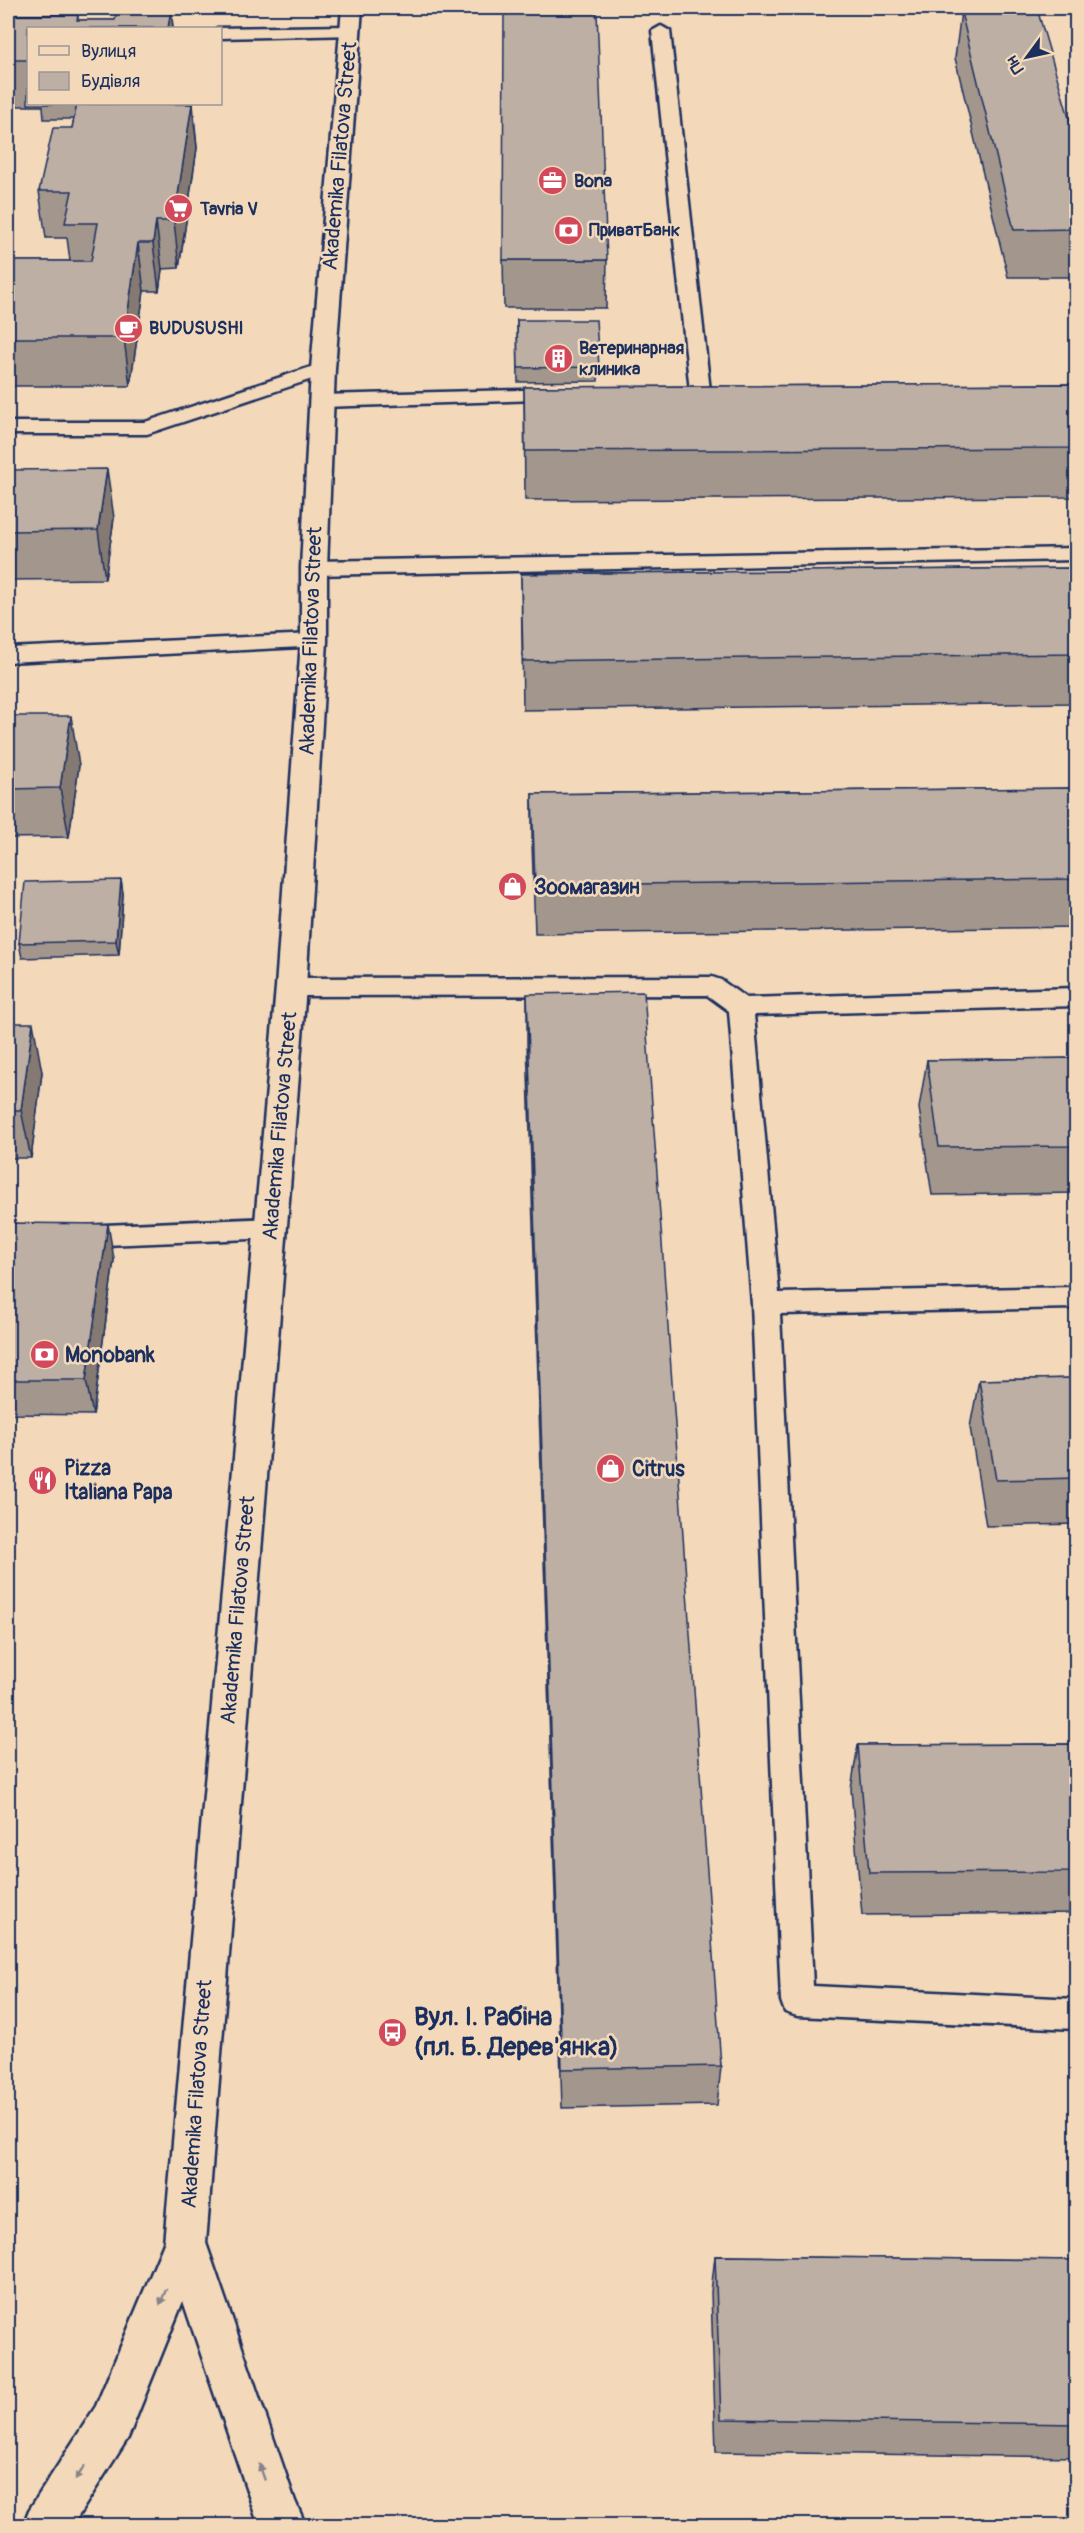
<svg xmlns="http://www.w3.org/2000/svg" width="1084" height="2533" viewBox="0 0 1084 2533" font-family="Pangolin,sans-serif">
  <rect width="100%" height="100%" fill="#f3d9ba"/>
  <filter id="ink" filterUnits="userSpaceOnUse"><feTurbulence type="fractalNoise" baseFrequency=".0167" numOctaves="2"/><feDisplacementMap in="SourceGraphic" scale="12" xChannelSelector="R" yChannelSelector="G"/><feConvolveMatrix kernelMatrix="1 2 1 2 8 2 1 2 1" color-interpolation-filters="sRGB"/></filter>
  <g filter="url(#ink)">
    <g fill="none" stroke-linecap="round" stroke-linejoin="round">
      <defs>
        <g id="lane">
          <polygon points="350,26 359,31 356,35 220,38 220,28 217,28"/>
          <polygon points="661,26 670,31 710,391 707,395 693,395 690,391 652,31"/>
          <polygon points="323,363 330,365 333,369 330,373 147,434 8,434 8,422 145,422"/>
          <polygon points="561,389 568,391 571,395 568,399 322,407 315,405 312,401 315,397 322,395"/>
          <polygon points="1076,548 1076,560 314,575 306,573 303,568 306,563 314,561"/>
          <polygon points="314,634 322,636 325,641 322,646 8,662 8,648"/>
          <polygon points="712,977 721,980 746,998 1076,988 1076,1006 754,1015 779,1293 1076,1287 1076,1308 780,1314 813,1986 1076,1999 1076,2029 797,2016 785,2012 781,2001 752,1304 729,1011 707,995 291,996 282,993 279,987 282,981 291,978"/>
          <polygon points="272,1218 281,1221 285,1228 281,1235 272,1238 8,1249 8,1229"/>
        </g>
        <polygon id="secondary" points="342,8 362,8 335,369 327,568 327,641 306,987 206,2243 295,2501 306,2526 259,2526 183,2301 128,2438 72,2526 23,2526 29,2510 96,2406 164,2243 276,987 301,641 301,568 311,369"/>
      </defs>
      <use href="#lane" stroke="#1b2f5e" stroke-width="5"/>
      <use href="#secondary" stroke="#1b2f5e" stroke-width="5"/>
      <use href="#lane" fill="#f3d9ba" fill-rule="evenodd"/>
      <use href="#secondary" fill="#f3d9ba" fill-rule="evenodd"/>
    </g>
    <g fill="#a3968d" stroke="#1b2f5e" stroke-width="1.5">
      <polygon points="171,9 173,28 28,28 28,104 193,104 197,148 179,268 162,269 159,291 144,291 130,386 8,386 8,261 70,261 67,238 46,238 39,191 72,128 74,119 44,119 43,106 8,106 8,15 78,15 78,20 115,20"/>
      <polygon points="961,12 1077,145 1077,277 1008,277 955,58"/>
      <polygon points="503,260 607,260 606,308 504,308"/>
      <polygon points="517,320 599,367 598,381 518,382"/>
      <polygon points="1077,384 1077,497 525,500 524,387"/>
      <polygon points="8,470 114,518 105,579 8,580"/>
      <polygon points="1077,568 1077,703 523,710 521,574"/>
      <polygon points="8,716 79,765 69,837 8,838"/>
      <polygon points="1077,788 1077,927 535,934 532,843 532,794"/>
      <polygon points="121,880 123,894 119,955 22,958 19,943"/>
      <polygon points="527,994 721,2066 717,2105 562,2108 527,1043"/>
      <polygon points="8,1023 42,1072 31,1158 8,1158"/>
      <polygon points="1077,1058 1077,1193 932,1195 919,1108 927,1060"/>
      <polygon points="8,1223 114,1259 93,1415 8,1414"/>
      <polygon points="1077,1378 1077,1524 986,1526 970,1427 979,1380"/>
      <polygon points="1077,1744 1077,1913 862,1915 851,1789 858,1745"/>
      <polygon points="715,2256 1077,2260 1077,2457 716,2452 711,2292"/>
    </g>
    <g fill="#857a73" stroke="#1b2f5e" stroke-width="1.5">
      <polygon points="171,9 173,28 168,28"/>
      <polygon points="192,104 197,148 179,268 174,221"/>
      <polygon points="156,221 162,269 159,291 153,243"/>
      <polygon points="138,243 144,291 130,386 124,338"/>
      <polygon points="107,469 114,518 105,579 98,530"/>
      <polygon points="71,716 79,765 69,837 60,788"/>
      <polygon points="121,880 123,894 119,955 116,941"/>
      <polygon points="33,1023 42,1072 31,1158 21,1110"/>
      <polygon points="108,1224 114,1259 93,1415 86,1380"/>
    </g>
    <g fill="#beafa4" stroke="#1b2f5e" stroke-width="1.5">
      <polygon points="117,9 171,9 168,28 28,28 28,60 8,60 8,15 78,15 77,20 115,20"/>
      <polygon points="961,12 1038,12 1077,145 1077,229 1014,230"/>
      <polygon points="504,13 597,13 607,260 503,260"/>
      <polygon points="77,104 192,104 174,221 156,221 153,243 138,243 124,338 8,338 8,261 91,261 98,223 65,223 72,191 39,191 53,128 72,128"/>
      <polygon points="517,320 596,320 599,367 518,368"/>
      <polygon points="1077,384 1077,448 525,451 524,387"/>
      <polygon points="107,469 98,530 8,531 8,470"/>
      <polygon points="1077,568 1077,654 523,661 521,574"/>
      <polygon points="8,716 71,716 60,788 8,789"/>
      <polygon points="1077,788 1077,879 535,885 532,794"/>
      <polygon points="121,880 116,941 19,943 25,882"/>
      <polygon points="644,992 721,2066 562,2069 527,994"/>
      <polygon points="8,1023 33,1023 21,1110 8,1110"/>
      <polygon points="1077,1058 1077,1146 939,1147 927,1060"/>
      <polygon points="8,1223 108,1224 86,1380 8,1380"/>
      <polygon points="1077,1378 1077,1478 996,1480 979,1380"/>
      <polygon points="1077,1744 1077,1872 869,1873 858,1745"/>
      <polygon points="715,2256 1077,2260 1077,2424 721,2419"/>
    </g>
    <defs><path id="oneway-solid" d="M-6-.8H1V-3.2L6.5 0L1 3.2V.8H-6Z" transform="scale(1.5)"/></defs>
    <g fill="#87848c">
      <use href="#oneway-solid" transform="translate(163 2297) rotate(112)"/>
      <use href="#oneway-solid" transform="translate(262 2472) rotate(-109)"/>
      <use href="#oneway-solid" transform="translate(80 2473) rotate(123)"/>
    </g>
  </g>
  <defs>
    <symbol id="office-disc" viewBox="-11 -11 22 22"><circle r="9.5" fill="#d1495b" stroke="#f3d9ba"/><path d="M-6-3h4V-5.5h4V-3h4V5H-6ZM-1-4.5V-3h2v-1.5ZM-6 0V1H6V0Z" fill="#fff"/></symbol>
    <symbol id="supermarket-disc" viewBox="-11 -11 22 22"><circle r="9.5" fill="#d1495b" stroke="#f3d9ba"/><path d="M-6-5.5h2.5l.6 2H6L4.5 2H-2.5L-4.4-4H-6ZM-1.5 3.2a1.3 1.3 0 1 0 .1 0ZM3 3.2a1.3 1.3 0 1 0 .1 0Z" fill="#fff"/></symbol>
    <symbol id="bank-disc" viewBox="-11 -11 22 22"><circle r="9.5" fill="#d1495b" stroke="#f3d9ba"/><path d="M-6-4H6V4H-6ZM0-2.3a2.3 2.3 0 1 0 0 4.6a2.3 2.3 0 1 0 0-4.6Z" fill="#fff"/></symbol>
    <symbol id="cafe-disc" viewBox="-11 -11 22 22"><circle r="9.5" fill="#d1495b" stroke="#f3d9ba"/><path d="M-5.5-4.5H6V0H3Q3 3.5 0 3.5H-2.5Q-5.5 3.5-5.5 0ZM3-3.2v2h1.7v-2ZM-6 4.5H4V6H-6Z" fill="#fff"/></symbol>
    <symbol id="building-disc" viewBox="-11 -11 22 22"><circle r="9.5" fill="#d1495b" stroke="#f3d9ba"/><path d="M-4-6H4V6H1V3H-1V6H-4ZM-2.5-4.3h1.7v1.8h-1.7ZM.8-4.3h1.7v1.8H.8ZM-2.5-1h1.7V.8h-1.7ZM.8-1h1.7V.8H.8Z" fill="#fff"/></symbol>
    <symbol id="shop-disc" viewBox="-11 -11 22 22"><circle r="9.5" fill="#d1495b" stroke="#f3d9ba"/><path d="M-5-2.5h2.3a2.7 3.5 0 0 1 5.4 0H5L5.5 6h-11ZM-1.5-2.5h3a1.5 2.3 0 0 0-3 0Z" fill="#fff"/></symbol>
    <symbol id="restaurant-disc" viewBox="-11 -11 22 22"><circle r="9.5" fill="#d1495b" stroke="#f3d9ba"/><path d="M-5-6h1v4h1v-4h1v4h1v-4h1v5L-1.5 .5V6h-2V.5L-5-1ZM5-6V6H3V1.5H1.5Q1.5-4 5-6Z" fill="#fff"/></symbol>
    <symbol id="bus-disc" viewBox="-11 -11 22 22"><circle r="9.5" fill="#d1495b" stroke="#f3d9ba"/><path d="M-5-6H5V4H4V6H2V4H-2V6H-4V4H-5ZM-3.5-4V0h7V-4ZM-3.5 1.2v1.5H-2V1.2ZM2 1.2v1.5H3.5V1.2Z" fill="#fff"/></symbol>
  </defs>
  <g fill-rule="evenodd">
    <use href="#office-disc" x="536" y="164" width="33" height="33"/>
    <use href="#supermarket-disc" x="162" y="192" width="33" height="33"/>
    <use href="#bank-disc" x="552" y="214" width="33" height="33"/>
    <use href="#cafe-disc" x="112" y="312" width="33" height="33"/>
    <use href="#building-disc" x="542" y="342" width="33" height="33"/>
    <use href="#shop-disc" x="496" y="870" width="33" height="33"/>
    <use href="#bank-disc" x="28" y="1338" width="33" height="33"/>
    <use href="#shop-disc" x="594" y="1452" width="33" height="33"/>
    <use href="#restaurant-disc" x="26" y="1464" width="33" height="33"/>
    <use href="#bus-disc" x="376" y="2016" width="33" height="33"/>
  </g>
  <g text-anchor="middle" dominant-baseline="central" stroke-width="5" stroke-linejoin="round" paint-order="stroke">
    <g font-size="18" font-weight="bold" fill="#1b2f5e" stroke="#f3d9ba" text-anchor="start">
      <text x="574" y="181">Bona</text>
      <text x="200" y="209">Tavria V</text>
      <text x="589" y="230">ПриватБанк</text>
      <text x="149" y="328">BUDUSUSHI</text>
      <text x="579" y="348">Ветеринарная<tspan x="579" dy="21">клиника</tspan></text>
    </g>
    <g font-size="21" fill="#1b2f5e" stroke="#f3d9ba">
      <text transform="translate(340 156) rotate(-85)">Akademika Filatova Street</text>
      <text transform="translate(311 641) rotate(-88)">Akademika Filatova Street</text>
      <text transform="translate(280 1126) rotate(-85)">Akademika Filatova Street</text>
      <text transform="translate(238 1610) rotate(-85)">Akademika Filatova Street</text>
      <text transform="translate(197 2094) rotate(-86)">Akademika Filatova Street</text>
    </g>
    <g font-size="21" font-weight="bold" fill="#1b2f5e" stroke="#f3d9ba" text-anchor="start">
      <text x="534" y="887">Зоомагазин</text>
      <text x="65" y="1355">Monobank</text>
      <text x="64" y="1468">Pizza<tspan x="64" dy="24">Italiana Papa</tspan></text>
      <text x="632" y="1469">Citrus</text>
    </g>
    <g font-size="26" font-weight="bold" fill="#1b2f5e" stroke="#f3d9ba" text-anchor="start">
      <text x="414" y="2017">Вул. І. Рабіна<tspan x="414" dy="30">(пл. Б. Дерев'янка)</tspan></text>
    </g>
  </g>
  <rect width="1084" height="2533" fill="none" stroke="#f3d9ba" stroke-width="30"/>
  <rect x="15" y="15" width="1054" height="2503" fill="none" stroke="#1b2f5e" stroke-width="2" filter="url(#ink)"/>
  <rect x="27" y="27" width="195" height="78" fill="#f3d9ba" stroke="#9d9595" stroke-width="1.5"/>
  <rect x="39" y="46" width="30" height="9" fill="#f3d9ba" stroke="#9d9595" stroke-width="1.5"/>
  <text x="81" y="57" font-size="18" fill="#1b2f5e">Вулиця</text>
  <rect x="39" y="72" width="30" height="18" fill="#beafa4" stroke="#9d9595" stroke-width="1.5"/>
  <text x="81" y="87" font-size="18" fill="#1b2f5e">Будівля</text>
  <g transform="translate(1027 57) rotate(237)" stroke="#f3d9ba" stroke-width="4.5" paint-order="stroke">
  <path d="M0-4.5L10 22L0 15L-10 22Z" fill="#1b2f5e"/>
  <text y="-9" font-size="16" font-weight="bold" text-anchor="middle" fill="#1b2f5e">Пн</text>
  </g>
</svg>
